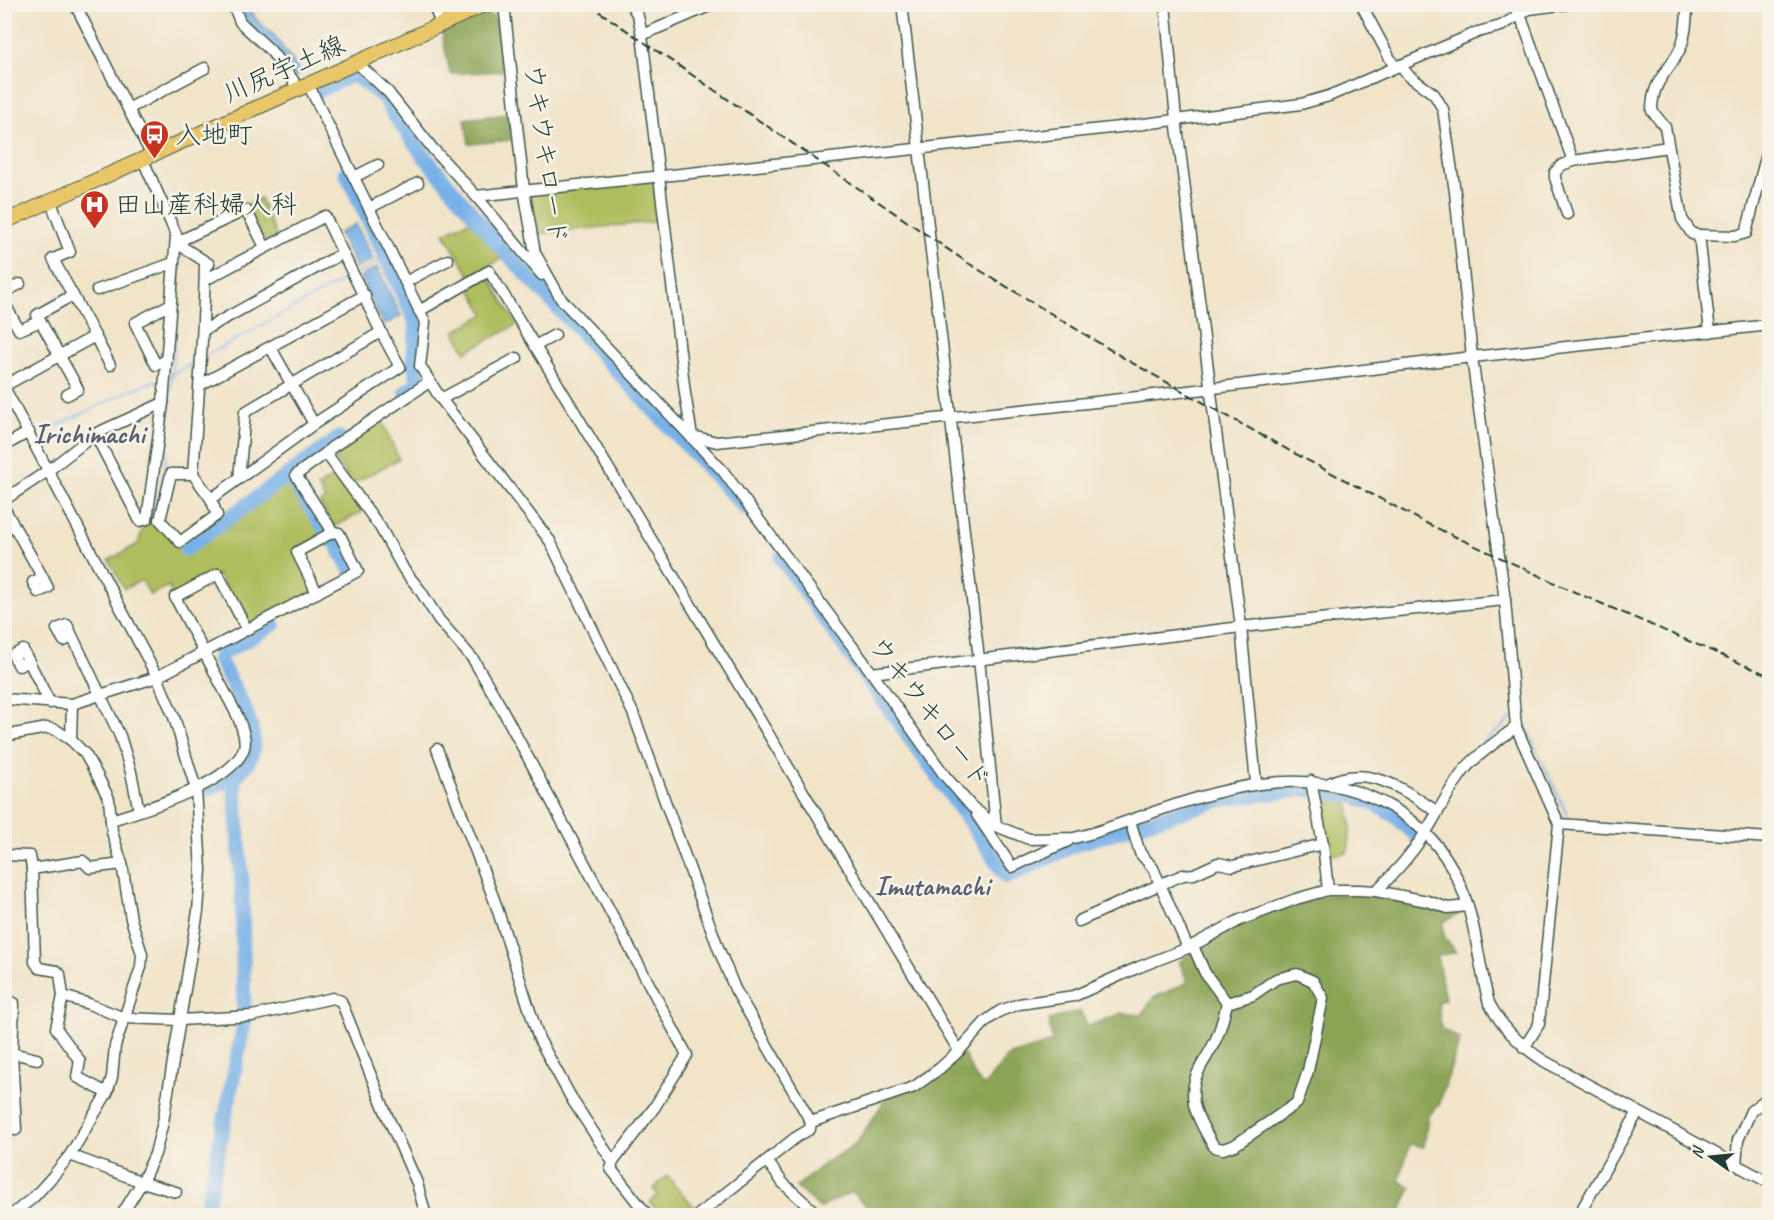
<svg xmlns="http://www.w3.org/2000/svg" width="1774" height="1220" viewBox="0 0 1774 1220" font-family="Caveat,'Klee One',sans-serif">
  <rect width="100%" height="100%" fill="#f7f3e8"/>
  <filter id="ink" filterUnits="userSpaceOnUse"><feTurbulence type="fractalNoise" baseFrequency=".0167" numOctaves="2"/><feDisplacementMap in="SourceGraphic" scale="12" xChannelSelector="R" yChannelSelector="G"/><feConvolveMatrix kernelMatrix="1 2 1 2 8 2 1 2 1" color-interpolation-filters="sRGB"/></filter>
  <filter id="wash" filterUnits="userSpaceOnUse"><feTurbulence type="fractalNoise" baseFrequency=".008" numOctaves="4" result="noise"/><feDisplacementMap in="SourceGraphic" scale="24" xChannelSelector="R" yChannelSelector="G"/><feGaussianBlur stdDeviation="1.35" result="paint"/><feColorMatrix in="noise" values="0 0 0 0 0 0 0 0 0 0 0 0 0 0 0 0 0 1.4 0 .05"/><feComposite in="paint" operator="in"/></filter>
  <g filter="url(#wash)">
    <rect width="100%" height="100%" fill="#f1e4c9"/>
    <g fill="#b0bd5f" stroke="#687d4a" stroke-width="1.5">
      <polygon points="656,181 660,221 537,234 529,192"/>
      <polygon points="260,198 276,236 265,242 246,205"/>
      <polygon points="473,219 503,258 470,276 444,233"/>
      <polygon points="488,275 517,325 465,352 455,331 485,314 469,286"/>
      <polygon points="381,418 399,459 352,484 331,453"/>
      <polygon points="335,475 362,512 334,527 320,503 325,499 318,487"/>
      <polygon points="287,481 325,536 297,552 317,593 247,630 218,574 175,597 168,586 150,595 142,580 124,589 109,560 138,544 143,529 140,521 160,520 180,542 186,552"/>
      <path d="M 1317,787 C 1324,788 1334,789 1340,793 C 1355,802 1351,839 1347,853 L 1329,855 Z"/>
      <polygon points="667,1176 696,1209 689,1215 660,1215 650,1202 658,1195 653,1189"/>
    </g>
    <g fill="#8ca456" stroke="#567045" stroke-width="1.5">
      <polygon points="481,14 493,16 497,20 502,71 450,74 442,32"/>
      <polygon points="508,114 511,140 469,144 465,119"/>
      <polygon points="1328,895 1373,895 1412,902 1459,914 1443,922 1444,936 1456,952 1437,956 1445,1000 1438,1001 1441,1029 1460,1039 1439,1105 1428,1116 1424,1147 1410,1144 1399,1181 1411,1187 1399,1215 878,1216 851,1192 820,1208 796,1187 826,1162 855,1145 885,1100 963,1053 976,1078 984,1086 1008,1056 1052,1042 1049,1020 1080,1011 1088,1026 1122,1013 1142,1015 1153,998 1188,982 1179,962 1206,942 1245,921"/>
    </g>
    <g fill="#78b1e8" stroke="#4c778e" stroke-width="1.5">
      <polygon points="239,5 248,5 258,22 274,35 301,73 295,77 245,18"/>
      <polygon points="356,224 373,259 356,268 339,233"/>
      <polygon points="377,267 401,316 384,325 360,277"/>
    </g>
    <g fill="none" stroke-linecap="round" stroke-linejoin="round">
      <g stroke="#78b1e8" stroke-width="2">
        <polyline points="356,274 386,257"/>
        <polyline points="206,356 351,276"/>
        <polyline points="169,376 198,360"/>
        <polyline points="54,427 131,390 161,379"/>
        <polyline points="153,518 165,471 179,266"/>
        <polyline points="1519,712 1569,819"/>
        <polyline points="1446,787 1469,755 1512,718"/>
        <polyline points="1423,825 1431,812"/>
      </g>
      <g stroke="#78b1e8" stroke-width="15">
        <polyline points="318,91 353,74 385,98 393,113 424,156 500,246 746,509"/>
        <polyline points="346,172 417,325 413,361 416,373 421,381 406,392"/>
        <polyline points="288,474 325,529"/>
        <polyline points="333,537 349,567"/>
        <polyline points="186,549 339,438"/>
        <polyline points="781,558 967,818 1007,877 1079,843 1223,799 1305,789 1349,795 1373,803 1394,815 1416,835"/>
        <polyline points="210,788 234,778"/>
        <path d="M 205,1216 L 244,1024 L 242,883 L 234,778 C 243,770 252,759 253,747 C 256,720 230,683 219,659 L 221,654 L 274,624"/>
      </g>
    </g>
  </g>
  <g filter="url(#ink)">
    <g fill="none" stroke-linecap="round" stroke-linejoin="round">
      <defs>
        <g id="minor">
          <polyline points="75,4 152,156"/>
          <polyline points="233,4 240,22 271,51 293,80 296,89"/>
          <polyline points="433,4 441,24"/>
          <path d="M 504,4 L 524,190 L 535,253 L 561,299 L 723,471 L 872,673 L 945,776 L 971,806 L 996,826 L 1029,839 L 1074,838 L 1093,833 C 1190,801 1293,751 1391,807 C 1421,824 1444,849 1458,880 C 1476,918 1478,963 1489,1003 C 1502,1028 1521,1046 1544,1061 L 1770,1183"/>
          <polyline points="631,4 638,16 642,35 685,393 692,436 717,442 1096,402 1472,357 1770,325"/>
          <polyline points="902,4 979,659 996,826"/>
          <polyline points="1165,4 1176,119 1241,627 1256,783"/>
          <polyline points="1361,4 1394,66"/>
          <polyline points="1513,4 1522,20 1573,161"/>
          <path d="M 1687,4 C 1687,19 1686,34 1681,47 C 1669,73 1652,79 1652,111 L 1665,127 L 1682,219 L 1692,234 L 1699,235"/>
          <polyline points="642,35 714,4"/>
          <polyline points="356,62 388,92 433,149 476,196 542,275"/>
          <polyline points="1400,65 1409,76 1434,94 1443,109 1455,192 1472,357 1505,600 1516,727 1559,824 1539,1024 1524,1048"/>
          <polyline points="308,84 425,322 420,366 441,399 550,541 633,713 719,950 735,989 811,1122 810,1129 795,1138 697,1216"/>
          <polyline points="128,109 205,68"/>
          <polyline points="143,160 179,241 184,248 209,264"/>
          <polyline points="354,177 378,165"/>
          <polyline points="476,196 1120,127 1301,104 1329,96 1478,32 1501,26 1529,9 1568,4"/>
          <polyline points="369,208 418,183"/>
          <polyline points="1567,214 1555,178 1555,172 1562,165 1573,161 1668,147"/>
          <polyline points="179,241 246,210 265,247"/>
          <path d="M 205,280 L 325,216 L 381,332 L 400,367 L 314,424 L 211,499 L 193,474 C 198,403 204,333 205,262"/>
          <polyline points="405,282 448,260"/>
          <polyline points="97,290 173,263"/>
          <polyline points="4,292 20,284"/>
          <polyline points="4,302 19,330 41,321"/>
          <polyline points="419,311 489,271 535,346 555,335"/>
          <polyline points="204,330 343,253"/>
          <polyline points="1710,332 1699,235 1735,236 1746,233 1770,142"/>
          <polyline points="95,336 110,365"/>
          <polyline points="535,346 959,1051"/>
          <polyline points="271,348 314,424"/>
          <polyline points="167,360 156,365 135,323 171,304"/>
          <polyline points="429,382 331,448 326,453 380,527 404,570 420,590 439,620 473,659 501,707 687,1055 654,1108 613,1162 611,1169 648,1216"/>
          <polyline points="200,385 365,295"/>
          <polyline points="4,386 95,336 53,259 70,252 51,202"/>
          <polyline points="4,387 157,677 174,717 196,789 201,870 198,911 163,1122 155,1154 142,1182 121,1216"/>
          <polyline points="67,395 78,389 37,315 73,295"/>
          <polyline points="441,399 517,358"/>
          <polyline points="95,434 140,521 147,519 163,403 176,236"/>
          <polyline points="4,446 29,432"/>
          <polyline points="193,474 171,474 160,520 180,542 217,515 211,499"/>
          <polyline points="239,479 245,412 381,332"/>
          <polyline points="4,500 49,470 95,434 163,403"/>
          <polyline points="4,508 43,578 48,588 38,592 33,582 43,578"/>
          <polyline points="317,593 297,552 333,532 296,475 326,453"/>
          <polyline points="72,637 64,641 57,629 67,625 120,736 131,772 139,811"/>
          <polyline points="29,661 19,666 13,655 23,650 50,703"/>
          <polyline points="872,673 1241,627 1505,600"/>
          <polyline points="4,699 72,704 157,677 358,571 339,533 333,532"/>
          <polyline points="4,736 47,728 56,730 71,740 85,754 97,775 109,799 112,832 122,864 131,919 142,954 141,967 115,1046 112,1077 107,1093 70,1155 53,1176 34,1197 10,1216"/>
          <polyline points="71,740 72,704"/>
          <polyline points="437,749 495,902 539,1039 573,1101 613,1162"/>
          <polyline points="1311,781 1323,844 1328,890"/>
          <path d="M 1329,783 C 1369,764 1403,789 1436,811"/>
          <polyline points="977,815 1012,867 1068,841"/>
          <path d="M 111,820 C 144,810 234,783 244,748 C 247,738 241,726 238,717 L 175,597 L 218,574 L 247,630"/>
          <polyline points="1130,821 1140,853 1153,868 1188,948"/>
          <polyline points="1559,824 1770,838"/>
          <polyline points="4,855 30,856 32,869 35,962 39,968 57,971 60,974 63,996 89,1004 124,1018 180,1020 252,1016 333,998 341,1001 386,1113 417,1183 426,1216"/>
          <polyline points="32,869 83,861 90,868 122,864"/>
          <path d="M 1376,891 C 1394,874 1410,856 1424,835 C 1438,813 1449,789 1466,768 C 1480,752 1499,740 1516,727"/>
          <polyline points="1079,921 1161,884 1183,875 1194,874 1218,863 1233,866 1323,844"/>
          <path d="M 1193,946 L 1205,973 L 1227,1003 L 1253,995 L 1276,979 L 1297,974 L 1313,981 L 1323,998 L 1308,1071 L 1297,1103 L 1235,1145 L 1223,1149 L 1214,1147 C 1207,1134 1197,1119 1194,1104 C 1189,1075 1205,1064 1216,1039 C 1221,1028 1224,1016 1227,1003"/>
          <polyline points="63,996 56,1028 80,1061 77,1077 107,1093"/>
          <polyline points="4,998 14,1003 12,1053 16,1130 4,1130"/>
          <polyline points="12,1053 37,1059"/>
          <polyline points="811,1122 914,1087 939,1069 959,1051 986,1021 1000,1011 1019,1004 1074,996 1139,967 1188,948 1240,920 1296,899 1328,890 1360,890 1376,891 1427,901 1448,908 1468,906"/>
          <polyline points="70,1155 142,1182 176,1192"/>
          <polyline points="767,1161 783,1183 819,1216"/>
          <polyline points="1736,1165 1738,1140 1751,1111 1770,1096"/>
          <polyline points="1578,1216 1638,1112"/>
        </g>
        <polyline id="major" points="4,222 486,4"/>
      </defs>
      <use href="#minor" stroke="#3e564a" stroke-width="13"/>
      <use href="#major" stroke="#3e564a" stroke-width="16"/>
      <use href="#minor" stroke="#fff" stroke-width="10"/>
      <use href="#major" stroke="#e9c769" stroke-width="14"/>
      <polyline stroke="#1f3d34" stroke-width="2" stroke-dasharray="9 4.5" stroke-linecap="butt" points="588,4 968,263 1127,360 1290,451 1428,524 1570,590 1770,676"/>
    </g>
  </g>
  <defs>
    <symbol id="bus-pin" viewBox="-11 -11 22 30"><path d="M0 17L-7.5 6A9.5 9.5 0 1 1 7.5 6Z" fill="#c8321e" stroke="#f7f3e8"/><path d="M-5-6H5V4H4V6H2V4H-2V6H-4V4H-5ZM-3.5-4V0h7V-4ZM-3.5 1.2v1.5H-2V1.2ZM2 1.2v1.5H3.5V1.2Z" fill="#fff"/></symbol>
    <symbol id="hospital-pin" viewBox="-11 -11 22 30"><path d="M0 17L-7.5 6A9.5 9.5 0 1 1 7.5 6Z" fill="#c8321e" stroke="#f7f3e8"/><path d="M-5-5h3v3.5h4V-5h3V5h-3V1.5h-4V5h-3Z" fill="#fff"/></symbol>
  </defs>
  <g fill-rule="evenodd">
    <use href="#bus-pin" x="138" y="118" width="33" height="45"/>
    <use href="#hospital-pin" x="78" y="188" width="33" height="45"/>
  </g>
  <g text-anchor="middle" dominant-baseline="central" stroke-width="5" stroke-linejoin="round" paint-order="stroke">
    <g font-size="26" fill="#1f3d34" stroke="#f7f3e8">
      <text transform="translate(284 69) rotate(-24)">川尻宇土線</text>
      <text transform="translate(546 154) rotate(82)">ウキウキロード</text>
      <text transform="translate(930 712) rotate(53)">ウキウキロード</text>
    </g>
    <g font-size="26" fill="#1f3d34" stroke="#f7f3e8" text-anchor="start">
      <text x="175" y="134">入地町</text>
      <text x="115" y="204">田山産科婦人科</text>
    </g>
    <g font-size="28" font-weight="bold" fill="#5b6172" stroke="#f7f3e8">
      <text x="89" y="433">Irichimachi</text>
      <text x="932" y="885">Imutamachi</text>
    </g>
  </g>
  <rect width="1774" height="1220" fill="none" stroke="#f7f3e8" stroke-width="24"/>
  <g transform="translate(1711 1157) rotate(285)" stroke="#f7f3e8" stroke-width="4.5" paint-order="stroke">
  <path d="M0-4.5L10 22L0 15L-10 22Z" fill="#1f3d34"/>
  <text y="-9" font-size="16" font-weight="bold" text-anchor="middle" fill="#1f3d34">N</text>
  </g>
</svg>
